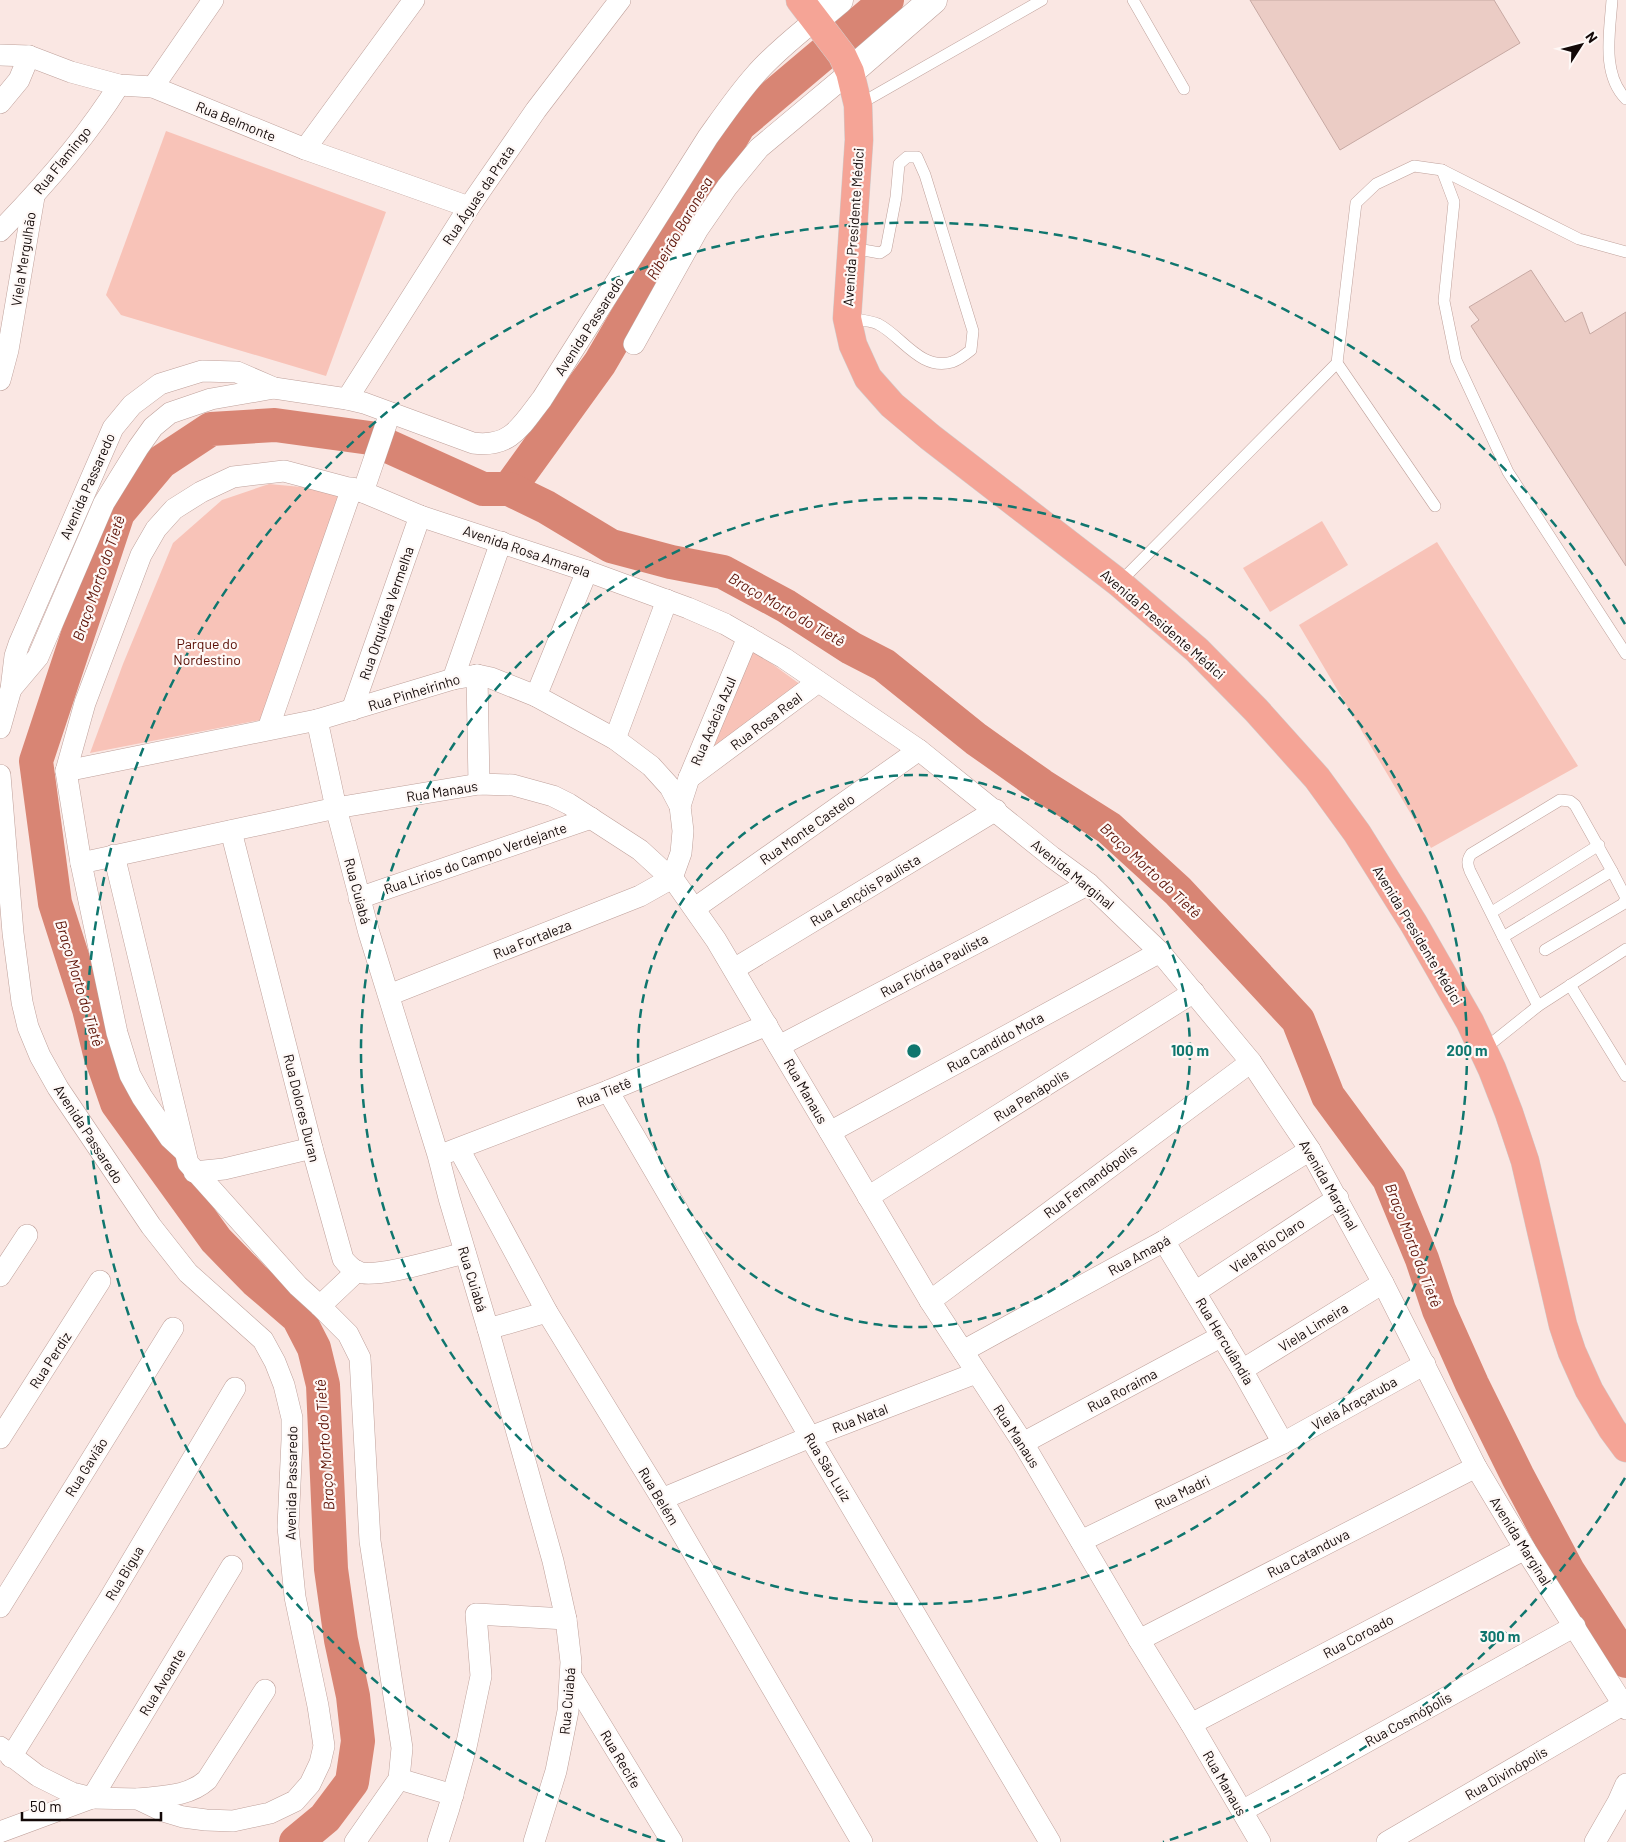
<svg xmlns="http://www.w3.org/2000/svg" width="1626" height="1842" viewBox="0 0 1626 1842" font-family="Barlow,sans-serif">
  <rect width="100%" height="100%" fill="#fae7e3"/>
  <g fill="#f8c3b8">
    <polygon points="166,131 386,212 326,376 121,315 106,295"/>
    <polygon points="269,484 323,489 339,497 260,720 90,753 123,664 173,543 222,500"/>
    <polygon points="1322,521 1348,565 1270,612 1243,568"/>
    <polygon points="1437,542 1578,766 1431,848 1299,625"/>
    <polygon points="753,650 801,685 700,763"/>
  </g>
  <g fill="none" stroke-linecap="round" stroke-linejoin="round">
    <g stroke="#d88574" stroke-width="34">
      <polyline points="509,489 600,363 739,125 887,0"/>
      <polyline points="296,1842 325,1818 352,1782 358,1741 353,1696 341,1640 331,1569 323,1385 314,1348 298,1317 255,1280 216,1240 117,1103 100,1054 89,1009 55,903 36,761 118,513 161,462 211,429 275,425 370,438 483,489 509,489 546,507 611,546 671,562 723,572 786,606 851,648 884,665 976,739 1041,785 1109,828 1178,891 1298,1020 1328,1096 1389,1179 1422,1259 1439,1310 1472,1384 1518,1477 1568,1571 1626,1661"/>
    </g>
  </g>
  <g fill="#ebccc5" stroke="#c7a9a3">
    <polygon points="1250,0 1494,0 1520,43 1340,150"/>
    <polygon points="1531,270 1565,322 1582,312 1590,334 1626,312 1626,566 1471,326 1479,320 1469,307"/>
  </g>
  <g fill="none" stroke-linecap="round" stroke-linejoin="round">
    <defs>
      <g id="service">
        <polyline points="1133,0 1184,89"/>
        <path d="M 1612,0 C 1610,31 1601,74 1626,99"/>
        <polyline points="858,105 1042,0"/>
        <polyline points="1442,170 1454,202 1444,301 1456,360 1508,472 1626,654"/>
        <path d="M 847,318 C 857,320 869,320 878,324 C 902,336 920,371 952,362 C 958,360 966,354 971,350 L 973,331 L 925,175 L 917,157 L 907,157 L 899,164 L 896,197 L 886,249 L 880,253 L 852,248"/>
        <polyline points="1337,363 1435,506"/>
        <polyline points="1119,583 1337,363 1356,203 1376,184 1414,166 1442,170 1579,239 1626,252"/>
        <polyline points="1492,912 1599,845"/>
        <path d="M 1503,937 L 1470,871 C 1467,864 1467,860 1471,854 L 1560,800 L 1570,801 L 1575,805 L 1612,871 L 1626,898 L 1623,904 L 1545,950"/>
        <polyline points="1570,985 1626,1076"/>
        <polyline points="1538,1006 1626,949"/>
        <polyline points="1483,1050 1538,1006 1503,937 1612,871"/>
      </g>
      <g id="minor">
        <polyline points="0,55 29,56 71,72 119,85 153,87 305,149 469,207"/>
        <polyline points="153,87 213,0"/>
        <polyline points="0,103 19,80 29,56"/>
        <polyline points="305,149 414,0"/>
        <path d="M 0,231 C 43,187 86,138 119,85"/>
        <polyline points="634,344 698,229 727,187 759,148 850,72"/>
        <polyline points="0,380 8,350 34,197"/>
        <polyline points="347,399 469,207 536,110 620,0"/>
        <polyline points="363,492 390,413"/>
        <polyline points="477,675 479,784"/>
        <polyline points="453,679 501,542"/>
        <polyline points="11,689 38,657 104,503 138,448 153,427 170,413 211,399 274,388"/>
        <polyline points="536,696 587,571"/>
        <polyline points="352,710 420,516"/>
        <polyline points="317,720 336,808 369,933 438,1155 449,1198 488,1329 553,1561 566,1619 571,1662 568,1711 556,1771 534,1842"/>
        <path d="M 0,728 L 11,689 L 15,656 L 19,644 L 113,428 L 132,405 L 160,384 L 202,371 L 237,372 L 274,388 L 347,399 L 364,403 L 473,443 C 511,448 521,426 542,399 L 708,137 C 723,116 738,94 755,75 C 773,54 795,37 815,20"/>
        <polyline points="268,729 352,488"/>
        <polyline points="615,739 667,600"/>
        <polyline points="66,771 317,720 453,679 477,675 491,678 536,696 615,739 651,766 670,787 680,806 683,831 681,853 672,878 640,896 389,995"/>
        <polyline points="0,775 13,933 22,1002 28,1027 40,1056 58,1088 151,1226 188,1273 263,1340 275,1362 284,1385 292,1418 292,1440 288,1527 295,1597 318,1706 324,1746 320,1763 310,1784 295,1801 270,1813 233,1821 206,1820 183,1817 163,1811 138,1799 92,1798 72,1793 38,1776 0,1747"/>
        <polyline points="689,778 818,682"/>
        <polyline points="680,806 689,778 748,637"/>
        <path d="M 231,831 L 312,1148 L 343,1259 C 347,1264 352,1269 358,1272 C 377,1279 442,1258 465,1253"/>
        <polyline points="114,855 188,1163 298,1286 320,1306 357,1271"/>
        <polyline points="81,863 336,808 479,784 513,785 553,796 569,804 640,850 676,883 716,940 930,1301 1023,1443 1139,1640 1191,1724 1260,1842"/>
        <polyline points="359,898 591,818"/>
        <polyline points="695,908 919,750"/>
        <polyline points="734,969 996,810"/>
        <polyline points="779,1046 1089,884"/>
        <polyline points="608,1091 810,1437 1050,1842"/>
        <polyline points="830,1132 1160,952"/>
        <polyline points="459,1149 547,1312 662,1499 862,1842"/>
        <polyline points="184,1151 170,1138 142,1097 130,1075 117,1033 81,863 66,771 85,703 141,555 156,529 174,509 201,492 233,477 284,471 363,492 420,516 587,571 688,608 725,624 784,658 919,750 1052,857 1089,884 1160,952 1251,1062 1310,1150 1383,1283 1476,1467 1525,1549 1626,1709"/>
        <polyline points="446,1153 608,1091 767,1025"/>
        <polyline points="194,1172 224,1169 312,1148"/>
        <polyline points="868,1197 1194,992"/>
        <polyline points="1164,1241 1242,1370 1283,1443"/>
        <polyline points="0,1276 27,1235"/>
        <polyline points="1195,1292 1338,1198"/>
        <polyline points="930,1301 1251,1062"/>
        <polyline points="320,1306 348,1334 360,1358 370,1541 402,1748 399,1779 355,1842"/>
        <polyline points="488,1329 547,1312"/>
        <polyline points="963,1351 1164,1241 1310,1150"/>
        <polyline points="1242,1370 1383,1283"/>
        <polyline points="0,1438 100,1281"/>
        <polyline points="1023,1443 1222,1336"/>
        <polyline points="662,1499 810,1437 976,1373"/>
        <polyline points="1081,1541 1283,1443 1425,1364"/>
        <polyline points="0,1607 173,1328"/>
        <polyline points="1139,1640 1476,1467"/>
        <polyline points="571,1676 672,1842"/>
        <polyline points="1191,1724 1525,1549"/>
        <polyline points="11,1757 108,1601 235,1388"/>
        <polyline points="399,1779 453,1795"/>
        <polyline points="92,1798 232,1566"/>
        <path d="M 138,1799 C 162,1796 188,1797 207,1780 L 265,1690"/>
        <polyline points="1242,1811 1575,1626"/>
        <polyline points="0,1832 92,1798"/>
        <polyline points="438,1842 449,1808 466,1747 481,1676 476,1614 566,1619"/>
        <polyline points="1387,1842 1624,1704"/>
        <polyline points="1595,1842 1618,1802 1626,1784"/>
      </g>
      <g id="tertiary">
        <polyline points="815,20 839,0"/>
        <polyline points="850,72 933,0"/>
      </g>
      <polyline id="primary" points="800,0 842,55 850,72 858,105 859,140 847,318 853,345 868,378 892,405 930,437 1119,583 1197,650 1256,710 1317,778 1357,833 1414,924 1470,1022 1492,1069 1509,1113 1525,1161 1563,1325 1572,1352 1589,1390 1612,1429 1626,1448"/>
    </defs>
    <use href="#service" stroke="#bfa19b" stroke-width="12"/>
    <use href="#minor" stroke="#bfa19b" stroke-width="22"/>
    <use href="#tertiary" stroke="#bfa19b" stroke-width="29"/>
    <use href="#primary" stroke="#d0cece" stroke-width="29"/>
    <use href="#service" stroke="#fff" stroke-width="11"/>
    <use href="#minor" stroke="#fff" stroke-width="21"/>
    <use href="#tertiary" stroke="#fff" stroke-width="28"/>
    <use href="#primary" stroke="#f5a496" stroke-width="28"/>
  </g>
  <g fill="none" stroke="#0f766e" stroke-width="2.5" stroke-dasharray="9 6">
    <circle cx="914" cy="1051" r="276"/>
    <circle cx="914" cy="1051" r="553"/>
    <path d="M1625 1478A829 829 0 0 1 1163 1842M665 1842A829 829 0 1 1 1625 624"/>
  </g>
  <g text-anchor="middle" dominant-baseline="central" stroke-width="4.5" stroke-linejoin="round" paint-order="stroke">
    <g font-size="14" fill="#130908" stroke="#fef8f6">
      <text transform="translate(236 121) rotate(22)">Rua Belmonte</text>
      <text transform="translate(62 160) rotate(-51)">Rua Flamingo</text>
      <text transform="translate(478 195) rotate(-56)">Rua Águas da Prata</text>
      <text transform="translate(853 227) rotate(-86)">Avenida Presidente Médici</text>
      <text transform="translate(23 259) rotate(-81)">Viela Mergulhão</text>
      <text transform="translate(589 326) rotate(-57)">Avenida Passaredo</text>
      <text transform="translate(87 486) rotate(-66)">Avenida Passaredo</text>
      <text transform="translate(527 551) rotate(19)">Avenida Rosa Amarela</text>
      <text transform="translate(386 613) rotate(-71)">Rua Orquídea Vermelha</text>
      <text transform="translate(1163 624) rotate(41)">Avenida Presidente Médici</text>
      <text transform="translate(414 692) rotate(-17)">Rua Pinheirinho</text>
      <text transform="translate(713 721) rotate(-67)">Rua Acácia Azul</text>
      <text transform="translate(766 721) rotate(-37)">Rua Rosa Real</text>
      <text transform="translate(442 791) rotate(-9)">Rua Manaus</text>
      <text transform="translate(807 829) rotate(-35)">Rua Monte Castelo</text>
      <text transform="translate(475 858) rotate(-19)">Rua Lirios do Campo Verdejante</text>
      <text transform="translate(1073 874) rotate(39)">Avenida Marginal</text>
      <text transform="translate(865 890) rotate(-31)">Rua Lençóis Paulista</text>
      <text transform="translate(358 891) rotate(75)">Rua Cuiabá</text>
      <text transform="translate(1418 935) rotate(59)">Avenida Presidente Médici</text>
      <text transform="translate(532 939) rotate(-22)">Rua Fortaleza</text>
      <text transform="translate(934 965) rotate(-28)">Rua Flórida Paulista</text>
      <text transform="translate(995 1042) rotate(-29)">Rua Candido Mota</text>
      <text transform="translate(806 1091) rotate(60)">Rua Manaus</text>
      <text transform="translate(604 1092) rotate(-22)">Rua Tietê</text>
      <text transform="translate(1031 1095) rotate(-32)">Rua Penápolis</text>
      <text transform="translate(302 1108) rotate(76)">Rua Dolores Duran</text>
      <text transform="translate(89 1134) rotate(57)">Avenida Passaredo</text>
      <text transform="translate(1090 1181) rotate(-37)">Rua Fernandópolis</text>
      <text transform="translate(1329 1185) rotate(60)">Avenida Marginal</text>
      <text transform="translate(1267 1245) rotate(-34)">Viela Rio Claro</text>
      <text transform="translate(1139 1255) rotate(-29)">Rua Amapá</text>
      <text transform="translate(473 1279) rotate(73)">Rua Cuiabá</text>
      <text transform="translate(1313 1327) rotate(-32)">Viela Limeira</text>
      <text transform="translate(1225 1341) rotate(59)">Rua Herculândia</text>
      <text transform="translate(50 1360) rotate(-57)">Rua Perdiz</text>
      <text transform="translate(1122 1390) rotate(-28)">Rua Roraima</text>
      <text transform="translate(1354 1403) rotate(-29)">Viela Araçatuba</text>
      <text transform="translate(860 1418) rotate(-21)">Rua Natal</text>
      <text transform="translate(1017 1436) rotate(57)">Rua Manaus</text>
      <text transform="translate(86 1467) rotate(-58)">Rua Gavião</text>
      <text transform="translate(828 1467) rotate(59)">Rua São Luiz</text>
      <text transform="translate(291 1483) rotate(-89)">Avenida Passaredo</text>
      <text transform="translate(1182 1492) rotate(-26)">Rua Madri</text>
      <text transform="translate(659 1496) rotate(59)">Rua Belém</text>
      <text transform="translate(1521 1541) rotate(58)">Avenida Marginal</text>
      <text transform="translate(1308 1553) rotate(-27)">Rua Catanduva</text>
      <text transform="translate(124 1573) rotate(-59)">Rua Bigua</text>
      <text transform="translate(1358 1636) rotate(-28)">Rua Coroado</text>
      <text transform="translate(162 1682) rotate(-59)">Rua Avoante</text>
      <text transform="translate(567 1701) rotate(-85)">Rua Cuiabá</text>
      <text transform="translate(1408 1719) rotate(-29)">Rua Cosmópolis</text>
      <text transform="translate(621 1759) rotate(59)">Rua Recife</text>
      <text transform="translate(1506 1773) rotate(-30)">Rua Divinópolis</text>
      <text transform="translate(1225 1783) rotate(60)">Rua Manaus</text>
    </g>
    <g font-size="14" fill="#590d03" stroke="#fef8f6">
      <text x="207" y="643">Parque do<tspan x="207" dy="16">Nordestino</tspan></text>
    </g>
    <g font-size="15" font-style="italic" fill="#5e1307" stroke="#fef8f6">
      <text transform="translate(679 228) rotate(-60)">Ribeirão Baronesa</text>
      <text transform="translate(98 578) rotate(-71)">Braço Morto do Tietê</text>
      <text transform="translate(787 609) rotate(30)">Braço Morto do Tietê</text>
      <text transform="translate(1151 870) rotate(43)">Braço Morto do Tietê</text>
      <text transform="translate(80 983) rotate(73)">Braço Morto do Tietê</text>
      <text transform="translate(1414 1245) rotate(69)">Braço Morto do Tietê</text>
      <text transform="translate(324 1445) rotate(-94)">Braço Morto do Tietê</text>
    </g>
  </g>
  <circle cx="914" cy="1051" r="8" fill="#0f766e" stroke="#fef8f6" stroke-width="2.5"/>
  <g font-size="15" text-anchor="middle" font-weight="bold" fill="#0f766e" stroke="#fef8f6" stroke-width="4.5" stroke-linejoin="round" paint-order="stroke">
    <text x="1190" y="1056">100 m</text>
    <text x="1467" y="1056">200 m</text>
    <text x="1500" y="1642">300 m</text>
  </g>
  <g transform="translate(1581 45) rotate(54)" stroke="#fef8f6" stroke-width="4" paint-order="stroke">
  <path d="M0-4L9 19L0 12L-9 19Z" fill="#130908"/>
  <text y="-8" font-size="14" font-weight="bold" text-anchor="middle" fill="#130908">N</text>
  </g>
  <path d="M22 1812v8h139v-8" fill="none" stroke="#130908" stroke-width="2.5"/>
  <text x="30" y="1812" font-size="15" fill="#130908" stroke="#fef8f6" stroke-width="4" paint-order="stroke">50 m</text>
</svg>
